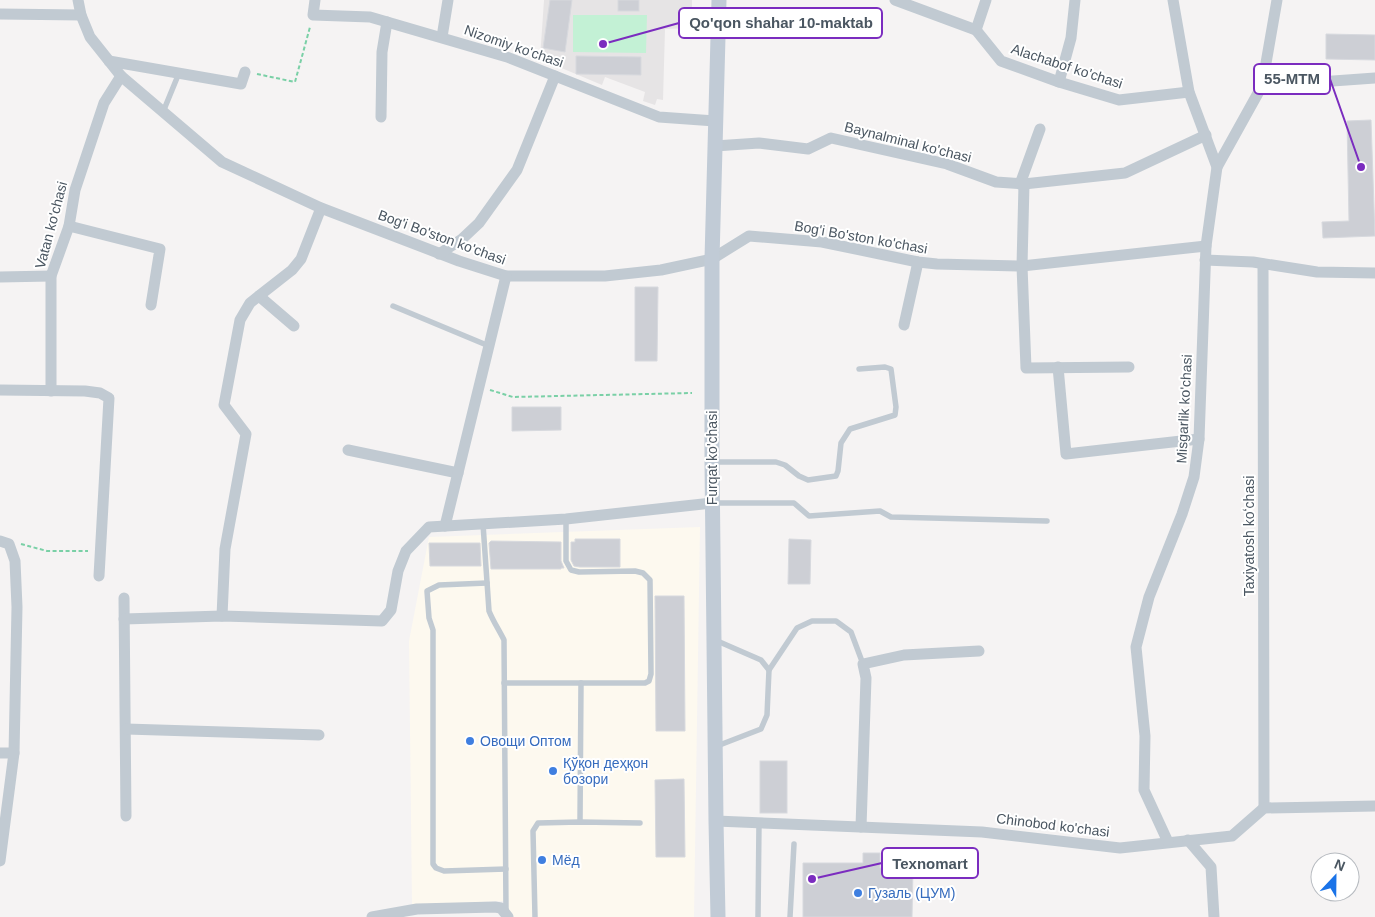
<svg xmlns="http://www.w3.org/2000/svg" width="1375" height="917" viewBox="0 0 1375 917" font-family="Helvetica,sans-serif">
  <rect width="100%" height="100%" fill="#f5f3f3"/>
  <polygon fill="#fdf9ef" points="700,527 694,917 514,917 503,901 412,905 409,641 429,537"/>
  <polygon fill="#e6e4e5" points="544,0 692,0 692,28 665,29 663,100 657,99 655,105 643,101 645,92 605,77 602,85 540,59"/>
  <polygon fill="#c3f1d5" points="573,15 647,15 646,53 573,52"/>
  <g fill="#cdcfd5" stroke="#d7d9de">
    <polygon points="550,0 572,0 565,52 543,48"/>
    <rect x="618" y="0" width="21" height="11"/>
    <polygon points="1326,34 1375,35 1375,60 1326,59"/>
    <polygon points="576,56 641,57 641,75 576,74"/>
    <polygon points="1371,120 1375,236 1323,238 1322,222 1349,221 1347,121"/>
    <polygon points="635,287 658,287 657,361 635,361"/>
    <polygon points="512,407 561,407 561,430 512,431"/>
    <polygon points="575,539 620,539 620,567 580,567 574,566 571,560 571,542 575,542"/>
    <polygon points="789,539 811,540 810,584 788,584"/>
    <polygon points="491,541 561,542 561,561 564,568 561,568 561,569 491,569 489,543"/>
    <polygon points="429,543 480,543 481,566 430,566"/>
    <polygon points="655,596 684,596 685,731 656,731"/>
    <rect x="760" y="761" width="27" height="52"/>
    <polygon points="684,779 685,857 656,857 655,780"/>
    <polygon points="863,853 880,853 880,868 913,869 912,917 803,917 803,863 863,863"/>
  </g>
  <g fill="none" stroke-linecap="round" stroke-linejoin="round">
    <g stroke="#7ad0a6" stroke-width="2" stroke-dasharray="4 2.5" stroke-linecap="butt">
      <polyline points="257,74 295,82 310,27"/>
      <polyline points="490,390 513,397 692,393"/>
      <polyline points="21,544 47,551 88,551"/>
    </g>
    <g stroke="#c1cad2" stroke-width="5.5">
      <polyline points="163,112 179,73"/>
      <polyline points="393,306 489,346"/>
      <polyline points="713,462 776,462 785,465 799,476 808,480 836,476 838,471 841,443 850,429 895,415 896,407 891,369 885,367 859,369"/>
      <polyline points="714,503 794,503 809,516 880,511 891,517 1047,521"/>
      <path d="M 483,524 L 489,611 C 493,621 499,630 504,640 L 506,911"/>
      <polyline points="487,583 439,585 427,591 429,618 433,630 433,864 436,868 444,871 506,869"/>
      <polyline points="715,640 761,660 769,670 767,715 761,729 717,746"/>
      <polyline points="769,670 797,628 812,621 836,621 851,632 863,664"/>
      <polyline points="504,683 645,683 649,681 651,674 650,580 643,573 635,571 579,572 571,570 566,561 566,519"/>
      <polyline points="580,822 581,683"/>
      <polyline points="535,917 533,831 538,823 580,822 640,823"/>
      <polyline points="758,917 759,823"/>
      <polyline points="790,917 794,844"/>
    </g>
    <g stroke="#c1cad2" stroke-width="11">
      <polyline points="78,0 81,15 90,37 121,76 222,162 321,208 459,261 506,276 605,276 661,270 712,259 749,236 822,242 918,262 937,264 1022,266 1206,246"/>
      <polyline points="315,0 313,15 370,17 507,57 659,117 715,121"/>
      <polyline points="895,0 976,30 1001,61 1059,82 1119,100 1189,92"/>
      <polyline points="0,14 81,15"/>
      <polyline points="976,30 986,0"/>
      <polyline points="442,37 448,0"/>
      <polyline points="109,61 241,84 245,72"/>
      <polyline points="1059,82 1071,38 1075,0"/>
      <polyline points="1262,86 1375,78"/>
      <polyline points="381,117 382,52 387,22"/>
      <polyline points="715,146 759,143 808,149 831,138 947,164 996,182 1024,184 1125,173 1206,135"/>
      <polyline points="1217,167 1262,86 1277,0"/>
      <polyline points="1020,184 1040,129"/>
      <polyline points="1024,184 1022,266 1026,368 1129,367"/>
      <polyline points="69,226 160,249 151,305"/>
      <polyline points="439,254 462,239 479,223 517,170 555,76"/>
      <polyline points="1205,260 1253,262 1317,272 1375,273"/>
      <polyline points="1263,264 1264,808"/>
      <polyline points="0,277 51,276"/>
      <polyline points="259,296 294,326"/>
      <polyline points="904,325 918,262"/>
      <polyline points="1058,367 1066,454 1199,439"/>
      <polyline points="0,390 85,391 100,393 109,398 99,576"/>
      <polyline points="51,391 51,276 69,226 75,190 104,103 121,76"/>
      <polyline points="348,450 458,473"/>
      <polyline points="445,526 506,276"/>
      <polyline points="0,541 9,544 15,561 17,607 14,753 0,861"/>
      <polyline points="124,598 126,816"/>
      <polyline points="222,616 225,549 246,434 224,405 240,320 250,303 292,270 301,259 321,208"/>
      <polyline points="124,619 222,616 382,621 391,610 398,571 406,551 429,527 566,519 712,503"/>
      <polyline points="126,729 319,735"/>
      <polyline points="0,753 14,753"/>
      <polyline points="716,821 982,832 1120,848 1232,836 1264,808 1375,806"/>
      <polyline points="861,827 866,678 863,664 904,655 979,651"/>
      <polyline points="1188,840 1211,867 1214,917"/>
      <polyline points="1168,842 1144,790 1145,736 1136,647 1149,597 1182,514 1194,477 1199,439 1206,246 1217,167 1189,92 1173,0"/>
      <polyline points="372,917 417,909 495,907 501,908 508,917"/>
    </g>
    <polyline stroke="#c1cbd6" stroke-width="15" points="718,917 716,821 712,462 712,259 719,0"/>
  </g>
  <g fill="#3f7fe0" stroke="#fff" stroke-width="2">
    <circle cx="470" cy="741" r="5"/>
    <circle cx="553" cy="771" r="5"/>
    <circle cx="542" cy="860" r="5"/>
    <circle cx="858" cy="893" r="5"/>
  </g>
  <g text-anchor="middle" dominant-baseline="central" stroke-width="4" stroke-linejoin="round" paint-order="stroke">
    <g font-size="14" fill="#4a5661" stroke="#fff">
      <text transform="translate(514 46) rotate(19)">Nizomiy ko'chasi</text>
      <text transform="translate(1067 66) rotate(18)">Alachabof ko'chasi</text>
      <text transform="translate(908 142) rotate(14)">Baynalminal ko'chasi</text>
      <text transform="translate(51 225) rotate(-75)">Vatan ko'chasi</text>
      <text transform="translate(442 237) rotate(20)">Bog'i Bo'ston ko'chasi</text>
      <text transform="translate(861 237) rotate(10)">Bog'i Bo'ston ko'chasi</text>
      <text transform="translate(1184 409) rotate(-87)">Misgarlik ko'chasi</text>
      <text transform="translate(712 458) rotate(-90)">Furqat ko'chasi</text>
      <text transform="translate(1249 536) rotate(-90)">Taxiyatosh koʻchasi</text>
      <text transform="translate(1053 825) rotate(7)">Chinobod ko'chasi</text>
    </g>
    <g font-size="14" fill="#366cbe" stroke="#fff" text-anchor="start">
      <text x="480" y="741">Овощи Оптом</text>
      <text x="563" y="763">Қўқон деҳқон<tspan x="563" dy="16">бозори</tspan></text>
      <text x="552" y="860">Мёд</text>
      <text x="868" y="893">Гузаль (ЦУМ)</text>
    </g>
  </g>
  <path fill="none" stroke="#7b2cbf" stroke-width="2" d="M603 44L679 23M1361 167L1330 79M812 879L882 863"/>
  <g fill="#7b2cbf" stroke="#fff" stroke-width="2">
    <circle cx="603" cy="44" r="5"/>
    <circle cx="1361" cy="167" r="5"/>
    <circle cx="812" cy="879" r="5"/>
  </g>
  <g fill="#fff" stroke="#7b2cbf" stroke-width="2">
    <rect x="679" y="8" width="203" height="30" rx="5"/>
    <rect x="1254" y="64" width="76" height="30" rx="5"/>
    <rect x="882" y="848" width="96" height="30" rx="5"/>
  </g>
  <g font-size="15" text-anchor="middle" font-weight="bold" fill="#4a5661">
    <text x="781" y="28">Qo'qon shahar 10-maktab</text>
    <text x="1292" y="84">55-МТМ</text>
    <text x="930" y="869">Texnomart</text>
  </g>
  <g transform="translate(1335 877) rotate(22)"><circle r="24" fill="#ffffff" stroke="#b7bbc0"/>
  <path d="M0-4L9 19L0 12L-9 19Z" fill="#1a73e8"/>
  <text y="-8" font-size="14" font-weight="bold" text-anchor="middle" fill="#4a5661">N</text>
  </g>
</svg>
